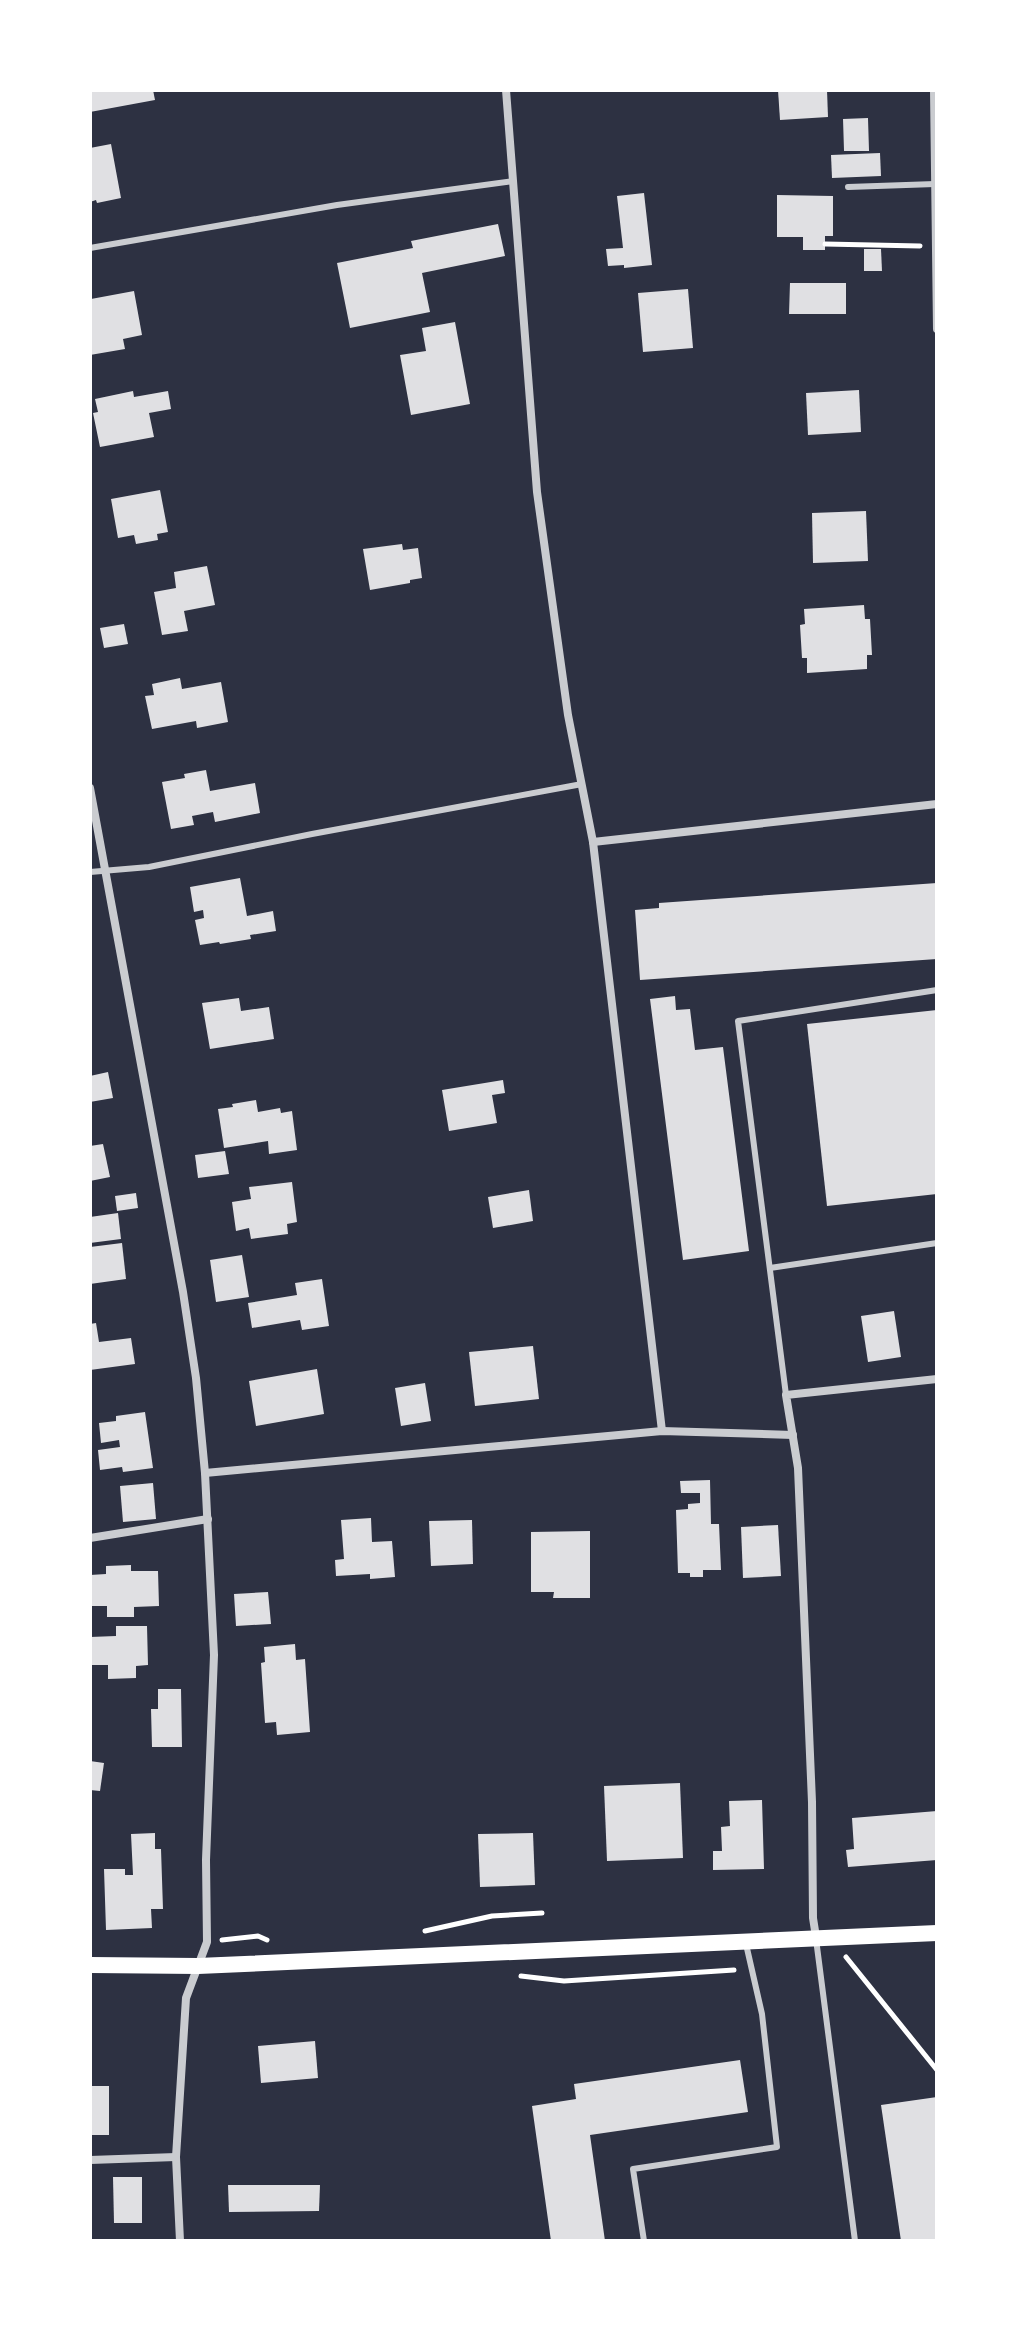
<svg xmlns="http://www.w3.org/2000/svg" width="1027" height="2331" viewBox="0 0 1027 2331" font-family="Rubik,sans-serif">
  <rect width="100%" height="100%" fill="#2d3142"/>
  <g fill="#e0e0e3">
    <polygon points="90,90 153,90 155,100 90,112"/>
    <polygon points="778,90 827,90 828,117 780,120"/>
    <polygon points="868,118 869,151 844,151 843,119"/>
    <polygon points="111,144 121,198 97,203 96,200 90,202 90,148"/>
    <polygon points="880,153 881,176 832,178 831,155"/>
    <polygon points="644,193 652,265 624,268 624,265 608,266 606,249 623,248 617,196"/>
    <polygon points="777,195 833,196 833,236 825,236 825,250 803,250 803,237 777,237"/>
    <polygon points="498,224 505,256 422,273 430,312 350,328 337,263 413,248 411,241"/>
    <polygon points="864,249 881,249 882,271 864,271"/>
    <polygon points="790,283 846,283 846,314 789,314"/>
    <polygon points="688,289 693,348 643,352 638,293"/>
    <polygon points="134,291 142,335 123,339 125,349 90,355 91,299"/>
    <polygon points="455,322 470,404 411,415 400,355 426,351 422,328"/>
    <polygon points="859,390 861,432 808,435 806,393"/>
    <polygon points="133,391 134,397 168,391 171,409 149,413 154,437 100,447 93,413 98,412 95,399"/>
    <polygon points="160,490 168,532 157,534 158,540 136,544 134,535 118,538 111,499"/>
    <polygon points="866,511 868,561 813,563 812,513"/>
    <polygon points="402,544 403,550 418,548 422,578 410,580 410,583 370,590 363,549"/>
    <polygon points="207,566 215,605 184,611 188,631 162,635 154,592 176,588 174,572"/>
    <polygon points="864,605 865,619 870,619 872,655 867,655 867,669 807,673 807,658 802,658 800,625 805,624 804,609"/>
    <polygon points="124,624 128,644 104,648 100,628"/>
    <polygon points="180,678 182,689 221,682 228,722 197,728 196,721 152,729 145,696 154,695 152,684"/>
    <polygon points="206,770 210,791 255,783 260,813 215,822 213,812 192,816 194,825 171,829 162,782 185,778 184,774"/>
    <polygon points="240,878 247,916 273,911 276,931 250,935 251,939 220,944 219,942 200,945 195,920 204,918 203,910 194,912 190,887"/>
    <polygon points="937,883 937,959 640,980 635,910 659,908 659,903"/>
    <polygon points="675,996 676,1010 690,1009 695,1050 723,1047 749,1251 683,1260 650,999"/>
    <polygon points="239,998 241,1011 269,1007 274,1039 210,1049 202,1003"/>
    <polygon points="937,1010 937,1194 827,1206 807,1024"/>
    <polygon points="108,1072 113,1098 90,1102 90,1076"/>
    <polygon points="503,1080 505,1093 492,1095 497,1123 449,1131 442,1090"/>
    <polygon points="256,1100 258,1112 280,1108 281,1113 292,1111 297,1150 269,1154 268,1141 224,1148 218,1109 233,1107 232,1104"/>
    <polygon points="103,1144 110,1177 90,1181 90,1146"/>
    <polygon points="225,1151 229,1174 198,1178 195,1155"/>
    <polygon points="292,1182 297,1222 287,1224 288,1234 251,1239 249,1228 236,1231 232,1202 251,1199 249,1187"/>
    <polygon points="529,1190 533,1221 493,1228 488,1197"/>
    <polygon points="136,1193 138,1208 117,1211 115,1196"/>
    <polygon points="118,1213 121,1239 90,1243 90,1217"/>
    <polygon points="122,1243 126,1279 90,1284 90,1247"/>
    <polygon points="242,1255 249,1297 216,1302 210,1260"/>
    <polygon points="322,1279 329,1326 302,1330 300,1320 252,1328 248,1303 297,1295 295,1283"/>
    <polygon points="894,1311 901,1357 868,1362 861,1316"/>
    <polygon points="96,1323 99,1342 131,1338 135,1364 90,1370 90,1324"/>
    <polygon points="533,1346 539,1399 475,1406 469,1352"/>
    <polygon points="317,1369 324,1414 256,1426 249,1381"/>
    <polygon points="425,1383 431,1421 401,1426 395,1388"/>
    <polygon points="145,1412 153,1468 123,1472 122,1467 100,1470 98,1450 120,1447 119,1440 101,1443 99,1423 116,1421 116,1416"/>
    <polygon points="710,1480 711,1524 719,1524 721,1570 703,1570 703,1577 690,1577 690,1573 678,1573 676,1510 688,1509 688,1504 700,1503 700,1493 681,1493 680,1481"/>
    <polygon points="153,1483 156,1519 123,1522 120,1486"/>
    <polygon points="371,1518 372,1542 392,1541 395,1577 370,1579 370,1574 336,1576 335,1560 344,1559 341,1520"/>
    <polygon points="472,1520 473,1564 431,1566 429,1521"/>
    <polygon points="778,1525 781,1576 743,1578 741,1527"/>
    <polygon points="590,1531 590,1598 553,1598 554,1592 531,1592 531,1532"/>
    <polygon points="131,1565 131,1571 158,1571 159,1606 134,1607 134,1617 107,1617 107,1606 90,1606 90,1575 106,1574 106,1566"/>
    <polygon points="268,1592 271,1624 236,1626 234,1594"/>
    <polygon points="116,1626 147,1626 148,1665 136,1666 136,1678 108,1679 108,1665 90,1665 90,1637 116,1636"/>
    <polygon points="295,1644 296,1660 305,1659 310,1732 277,1735 276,1722 265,1723 261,1663 265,1662 264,1647"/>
    <polygon points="158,1689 181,1689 182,1747 152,1747 151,1709 158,1709"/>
    <polygon points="90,1761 104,1763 100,1791 90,1790"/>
    <polygon points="680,1783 683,1858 607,1861 604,1786"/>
    <polygon points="762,1800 764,1869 713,1870 713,1851 722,1851 721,1827 730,1826 729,1801"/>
    <polygon points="937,1811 937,1860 848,1867 846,1850 854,1849 852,1818"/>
    <polygon points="155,1833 155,1849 161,1849 163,1909 151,1909 152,1928 106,1930 104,1869 125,1869 125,1875 133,1875 131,1834"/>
    <polygon points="533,1833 535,1885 480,1887 478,1834"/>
    <polygon points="315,2041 318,2078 261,2083 258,2046"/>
    <polygon points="740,2060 748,2112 590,2135 605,2241 551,2241 532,2106 576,2099 574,2084"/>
    <rect x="90" y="2086" width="19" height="49"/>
    <polygon points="937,2097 937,2241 901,2241 881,2105"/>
    <polygon points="113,2177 142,2177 142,2223 114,2223"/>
    <polygon points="228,2185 320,2185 319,2211 229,2212"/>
  </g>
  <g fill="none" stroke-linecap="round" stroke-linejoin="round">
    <g stroke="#fff" stroke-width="5">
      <polyline points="825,244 920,246"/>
      <polyline points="425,1931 492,1916 542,1913"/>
      <polyline points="222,1940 258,1936 267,1940"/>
      <polyline points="846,1957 937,2070"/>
      <polyline points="521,1976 564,1981 734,1970"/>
    </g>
    <g stroke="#caccd0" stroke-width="6">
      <polyline points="848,187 935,184"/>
      <polyline points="90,248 337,205 513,181"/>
      <polyline points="90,872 149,867 312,834 582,784"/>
      <polyline points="770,1268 937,1243"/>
      <polyline points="786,1395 738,1021 937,990"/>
      <polyline points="816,1939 855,2241"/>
      <polyline points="644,2241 633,2169 777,2147 762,2014 746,1944"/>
    </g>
    <g stroke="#caccd0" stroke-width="8">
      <polyline points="506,90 537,492 568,715 593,842 662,1431"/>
      <polyline points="934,90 937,329"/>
      <polyline points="90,788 183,1292 196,1378 205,1473 214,1655 206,1860 207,1942 186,1998 176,2157 180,2241"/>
      <polyline points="593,842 937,804"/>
      <polyline points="205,1473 662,1431 793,1435"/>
      <polyline points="90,1538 208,1519"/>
      <polyline points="816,1937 813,1918 812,1802 798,1468 786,1395 937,1379"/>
      <polyline points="90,2160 176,2157"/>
    </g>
    <polyline stroke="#fff" stroke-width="16" points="90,1965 198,1966 937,1933"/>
  </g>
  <rect width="1027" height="2331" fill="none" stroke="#ffffff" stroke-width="184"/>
</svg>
